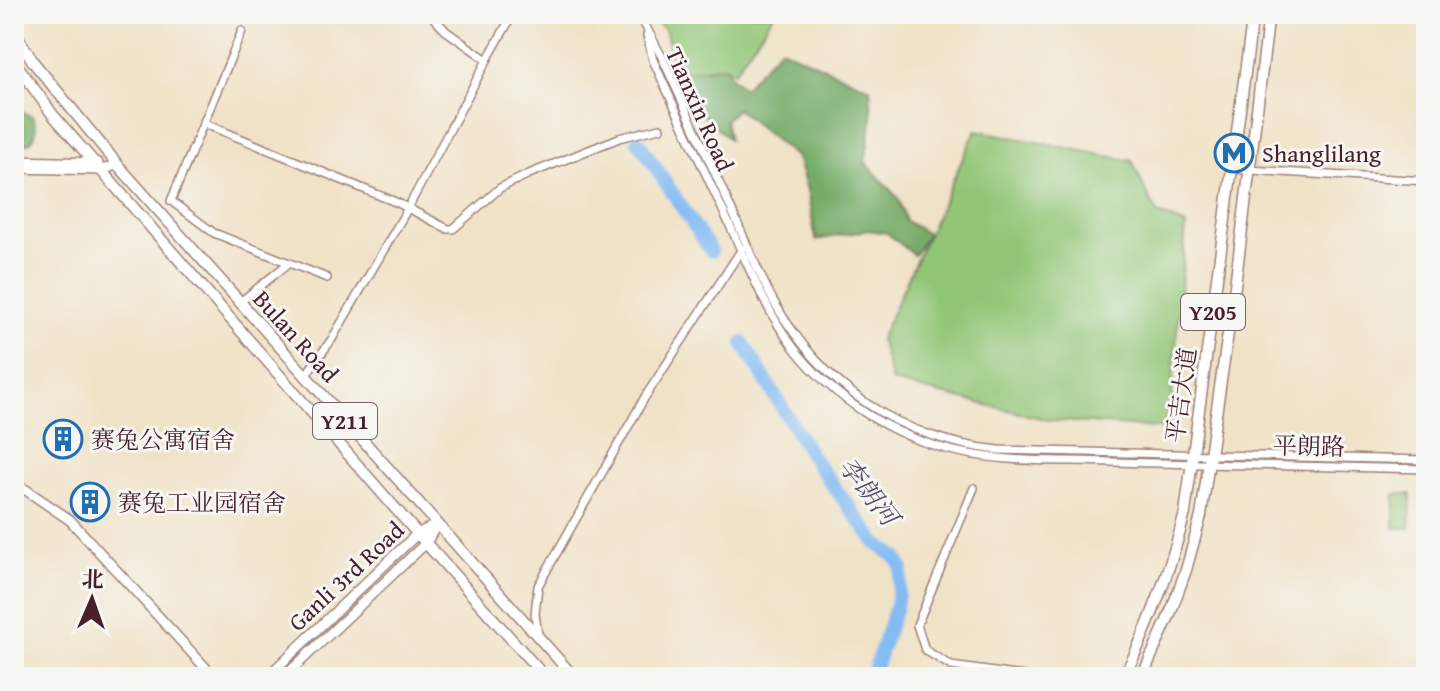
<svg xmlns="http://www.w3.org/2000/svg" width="1440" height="691" viewBox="0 0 1440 691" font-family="'Gentium Book Plus','Noto Serif SC',serif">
  <rect width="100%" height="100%" fill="#f6f6f2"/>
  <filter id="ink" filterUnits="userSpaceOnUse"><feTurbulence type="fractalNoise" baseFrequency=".0125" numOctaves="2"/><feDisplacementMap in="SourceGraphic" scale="16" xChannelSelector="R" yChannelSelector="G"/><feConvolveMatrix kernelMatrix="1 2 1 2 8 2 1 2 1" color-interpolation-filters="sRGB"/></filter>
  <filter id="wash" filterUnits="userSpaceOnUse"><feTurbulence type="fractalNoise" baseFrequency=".006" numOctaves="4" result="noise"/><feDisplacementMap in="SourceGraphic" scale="32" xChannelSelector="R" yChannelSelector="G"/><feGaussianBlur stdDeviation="1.8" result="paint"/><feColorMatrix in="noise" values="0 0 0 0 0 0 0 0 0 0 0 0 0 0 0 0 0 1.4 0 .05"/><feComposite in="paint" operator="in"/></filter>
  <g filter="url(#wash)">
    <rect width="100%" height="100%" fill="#f0e2c6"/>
    <g fill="#92c677" stroke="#6e7251" stroke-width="2">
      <polygon points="645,14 774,14 734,72 725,66 676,73 665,29"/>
      <polygon points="976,130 1132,161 1145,190 1158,214 1186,225 1169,429 1049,420 892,382 880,339"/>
      <polygon points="1395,494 1411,494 1410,528 1394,528"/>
    </g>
    <g fill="#75ab68" stroke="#60654a" stroke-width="2">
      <polygon points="780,48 870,88 872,119 865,162 898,198 906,221 928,234 914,255 887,233 868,230 816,240 807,190 797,158 737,109 725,120 729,139 687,101 676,73 725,66 732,78 744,88"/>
      <path d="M 14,98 L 23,113 L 32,116 C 41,133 34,146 14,146 Z"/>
    </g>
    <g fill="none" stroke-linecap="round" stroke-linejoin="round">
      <g stroke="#83bbf3" stroke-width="14">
        <polyline points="638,141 711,251"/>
        <polyline points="743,343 814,460 877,544 896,557 902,568 896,606 872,677"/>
      </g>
    </g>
  </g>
  <g filter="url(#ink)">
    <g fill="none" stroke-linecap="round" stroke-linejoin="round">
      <defs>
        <g id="street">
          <path d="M 634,14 L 645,25 L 662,57 C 686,109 709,161 733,213 C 746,242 758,273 774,302 C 823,387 900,440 999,450 L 1426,460"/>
          <polyline points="242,31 171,201 214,233 327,278"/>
          <path d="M 647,35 L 653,60 C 679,117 706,174 732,230 C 750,270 767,313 794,348 C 834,399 891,436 954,451 C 1004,463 1060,460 1111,462 C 1216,465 1321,467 1426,469"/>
          <polyline points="487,60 513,14"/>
          <polyline points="203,123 398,203 448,229 453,229 500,188 529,174 619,138 660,128"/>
          <polyline points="1233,169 1426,181"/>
          <polyline points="239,303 289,263"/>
          <polyline points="305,376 332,339 408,208 487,60 446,31 430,14"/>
          <polyline points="974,488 917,625 925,650 951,666 1031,677"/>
          <polyline points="538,635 535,614 538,586 645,397 742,249"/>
        </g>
        <g id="secondary">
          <polyline points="14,161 98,163"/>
          <polyline points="14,168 103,170 117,164"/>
          <polyline points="14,485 26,490 70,520 214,677"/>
          <polyline points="267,677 417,534 437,524"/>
          <polyline points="284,677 426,543 437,524"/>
        </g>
        <g id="primary">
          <polyline points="14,31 34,63 117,164 574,677"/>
          <polyline points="14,61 53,115 408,523 545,677"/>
          <path d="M 1124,677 C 1150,624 1170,570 1185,513 L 1253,14"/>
          <polyline points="1142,677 1170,614 1186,570 1201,516 1235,286 1269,14"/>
        </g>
      </defs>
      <use href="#street" stroke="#9d8078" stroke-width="10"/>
      <use href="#secondary" stroke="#9d8078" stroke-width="12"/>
      <use href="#primary" stroke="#9d8078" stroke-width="13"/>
      <use href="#street" stroke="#fff" stroke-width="7"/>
      <use href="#secondary" stroke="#fff" stroke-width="9"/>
      <use href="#primary" stroke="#fff" stroke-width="10"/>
    </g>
  </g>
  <defs>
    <symbol id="metro-ring" viewBox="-11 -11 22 22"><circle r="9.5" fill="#f6f6f2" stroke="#1f6fb2" stroke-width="1.5"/><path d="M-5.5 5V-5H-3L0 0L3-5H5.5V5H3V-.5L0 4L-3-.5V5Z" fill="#1f6fb2"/></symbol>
    <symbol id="building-ring" viewBox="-11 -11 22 22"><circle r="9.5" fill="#f6f6f2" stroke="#1f6fb2" stroke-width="1.5"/><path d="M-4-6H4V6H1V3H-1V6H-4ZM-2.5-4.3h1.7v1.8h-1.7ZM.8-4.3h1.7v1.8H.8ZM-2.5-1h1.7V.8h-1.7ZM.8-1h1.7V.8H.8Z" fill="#1f6fb2"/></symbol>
  </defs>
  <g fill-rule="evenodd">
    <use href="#metro-ring" x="1212" y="131" width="44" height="44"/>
    <use href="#building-ring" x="41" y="417" width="44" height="44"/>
    <use href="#building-ring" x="68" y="480" width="44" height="44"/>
  </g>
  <g text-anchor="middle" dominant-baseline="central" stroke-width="6" stroke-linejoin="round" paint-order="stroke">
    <g fill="#f6f6f2" stroke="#7e6067" stroke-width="2">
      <rect x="1181" y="294" width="64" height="36" rx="6"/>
      <rect x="313" y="403" width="64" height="36" rx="6"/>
    </g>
    <g font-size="22" font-weight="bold" fill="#4a1f2b">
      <text x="1213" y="312">Y205</text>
      <text x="345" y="421">Y211</text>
    </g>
    <g font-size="24" fill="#4a1f2b" stroke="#f6f6f2">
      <text transform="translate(700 109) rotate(66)">Tianxin Road</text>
      <text transform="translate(296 336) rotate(48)">Bulan Road</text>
      <text transform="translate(1181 395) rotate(-82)">平吉大道</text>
      <text transform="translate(1309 446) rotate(1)">平朗路</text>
      <text transform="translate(346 576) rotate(-43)">Ganli 3rd Road</text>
    </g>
    <g font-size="24" fill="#4a1f2b" stroke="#f6f6f2" text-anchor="start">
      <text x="1262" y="153">Shanglilang</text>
      <text x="91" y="439">赛兔公寓宿舍</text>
      <text x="118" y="502">赛兔工业园宿舍</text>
    </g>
    <g font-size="26" font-style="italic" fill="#5b4e67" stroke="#f6f6f2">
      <text transform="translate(869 491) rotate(52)">李朗河</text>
    </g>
  </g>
  <rect width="1440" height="691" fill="none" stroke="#f6f6f2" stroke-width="48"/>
  <g transform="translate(92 599) rotate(2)" stroke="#f6f6f2" stroke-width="6" paint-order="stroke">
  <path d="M0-6L14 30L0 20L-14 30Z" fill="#4a1f2b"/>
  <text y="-12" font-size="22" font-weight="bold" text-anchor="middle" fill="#4a1f2b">北</text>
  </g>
</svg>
